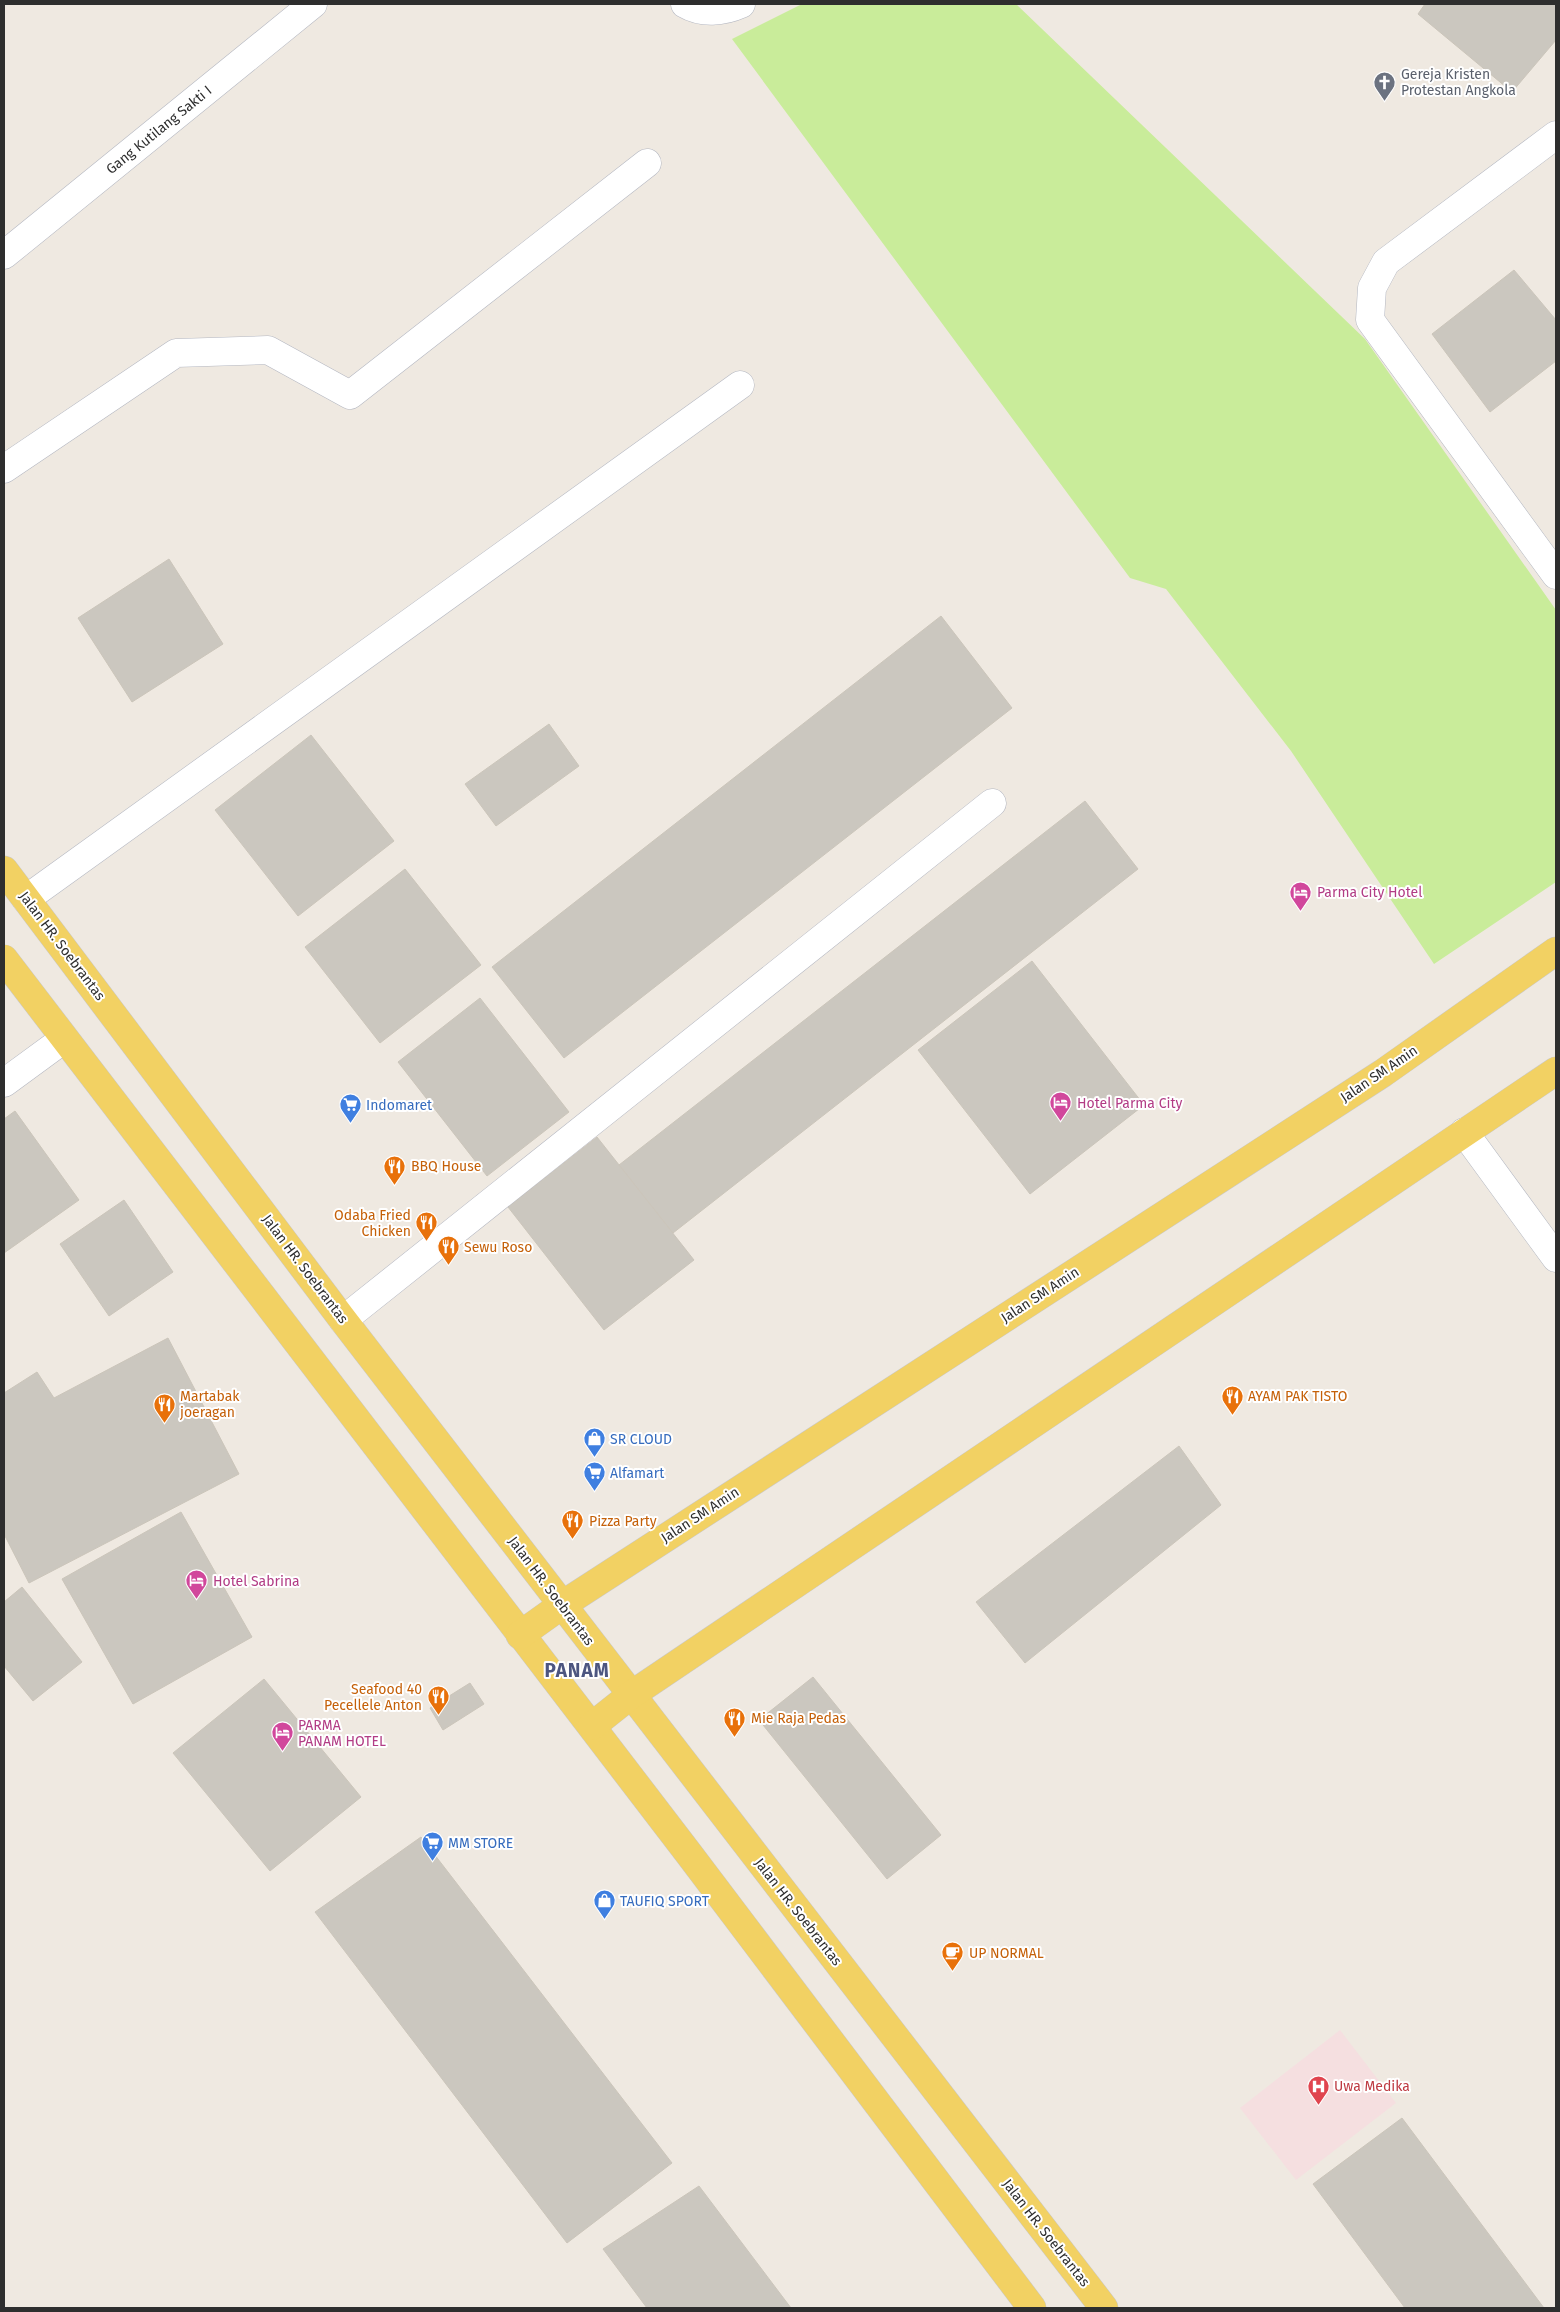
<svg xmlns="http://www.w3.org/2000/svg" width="1560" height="2312" viewBox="0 0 1560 2312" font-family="'Fira Sans',sans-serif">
  <rect width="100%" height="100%" fill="#efe9e1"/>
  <polygon fill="#f5dfe0" points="1340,2030 1396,2103 1296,2180 1240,2108"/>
  <polygon fill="#c9ec9a" points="802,4 1016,4 1365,339 1556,610 1556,882 1434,964 1291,751 1166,589 1130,578 732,39"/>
  <g fill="#cbc7bf" stroke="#cbc5ba">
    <polygon points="1425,4 1556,4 1556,40 1512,92 1418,14"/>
    <polygon points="1514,270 1556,320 1556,361 1490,412 1432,334"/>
    <polygon points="169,559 223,644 132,702 78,618"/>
    <polygon points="941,616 1012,708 564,1058 492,967"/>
    <polygon points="549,724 579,766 496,826 465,784"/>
    <polygon points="311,735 394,841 298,916 215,810"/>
    <polygon points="1085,801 1138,869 673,1233 619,1165"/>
    <polygon points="405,869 481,965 380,1043 305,947"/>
    <polygon points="1032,961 1144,1105 1030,1194 918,1050"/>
    <polygon points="480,998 569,1112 487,1176 398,1062"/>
    <polygon points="15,1111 79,1200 4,1253 4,1119"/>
    <polygon points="597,1137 694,1260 604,1330 508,1207"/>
    <polygon points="124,1200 173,1272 109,1316 60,1244"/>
    <polygon points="168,1338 239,1474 29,1583 4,1534 4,1393 37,1372 54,1398"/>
    <polygon points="1179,1446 1221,1505 1025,1663 976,1602"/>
    <polygon points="181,1512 252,1637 133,1704 62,1579"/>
    <polygon points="22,1587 82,1662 33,1701 4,1666 4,1602"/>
    <polygon points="813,1677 941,1835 887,1879 759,1720"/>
    <polygon points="264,1679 361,1797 270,1871 173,1753"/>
    <polygon points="470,1683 484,1704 443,1730 430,1708"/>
    <polygon points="421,1837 672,2163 567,2243 315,1912"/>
    <polygon points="1402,2118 1544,2308 1405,2308 1313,2184"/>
    <polygon points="699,2186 791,2308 647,2308 603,2249"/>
  </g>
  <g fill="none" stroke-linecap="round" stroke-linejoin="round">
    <defs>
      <g id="minor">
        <path d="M 685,4 C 702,14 723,12 741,4"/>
        <polyline points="1556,135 1386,262 1372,288 1370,320 1556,575"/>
        <polyline points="4,255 313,4"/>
        <polyline points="4,469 176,353 268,350 350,395 647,163"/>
        <polyline points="26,899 740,385"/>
        <polyline points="4,1083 64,1039"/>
        <polyline points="1464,1132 1556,1258"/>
        <polyline points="343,1320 992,803"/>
      </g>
      <g id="major">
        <polyline points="4,870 343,1320 1104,2308"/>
        <polyline points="4,959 689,1854 1032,2308"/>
        <polyline points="520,1635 562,1605 1383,1073 1556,951"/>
        <polyline points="592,1726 631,1695 1556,1071"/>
      </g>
    </defs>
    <use href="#minor" stroke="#b4b7c1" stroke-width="29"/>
    <use href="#major" stroke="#c9c9c9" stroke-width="29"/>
    <use href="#minor" stroke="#fff" stroke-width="28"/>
    <use href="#major" stroke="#f2d163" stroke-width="28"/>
  </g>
  <defs>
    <symbol id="church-pin" viewBox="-11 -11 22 30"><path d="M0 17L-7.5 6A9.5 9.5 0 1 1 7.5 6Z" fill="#6b7280" stroke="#fff"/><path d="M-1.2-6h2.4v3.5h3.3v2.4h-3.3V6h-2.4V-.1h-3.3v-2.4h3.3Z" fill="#fff"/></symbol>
    <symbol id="hotel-pin" viewBox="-11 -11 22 30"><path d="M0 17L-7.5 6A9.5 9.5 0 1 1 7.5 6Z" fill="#d1479c" stroke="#fff"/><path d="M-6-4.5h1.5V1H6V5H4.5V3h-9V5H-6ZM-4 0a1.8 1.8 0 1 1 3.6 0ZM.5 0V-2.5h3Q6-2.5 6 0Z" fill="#fff"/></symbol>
    <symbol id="supermarket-pin" viewBox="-11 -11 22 30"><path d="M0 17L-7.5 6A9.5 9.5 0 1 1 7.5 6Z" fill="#3f7fe0" stroke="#fff"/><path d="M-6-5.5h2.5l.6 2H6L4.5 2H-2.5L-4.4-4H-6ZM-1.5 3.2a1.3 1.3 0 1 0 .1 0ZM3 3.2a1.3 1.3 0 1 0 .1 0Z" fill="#fff"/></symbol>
    <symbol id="restaurant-pin" viewBox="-11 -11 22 30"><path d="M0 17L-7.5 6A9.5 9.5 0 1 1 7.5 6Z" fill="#e8710a" stroke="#fff"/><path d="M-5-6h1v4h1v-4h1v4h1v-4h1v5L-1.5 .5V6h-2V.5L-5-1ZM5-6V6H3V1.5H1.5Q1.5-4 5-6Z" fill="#fff"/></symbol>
    <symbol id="shop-pin" viewBox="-11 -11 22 30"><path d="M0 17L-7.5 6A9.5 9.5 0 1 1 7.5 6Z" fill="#3f7fe0" stroke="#fff"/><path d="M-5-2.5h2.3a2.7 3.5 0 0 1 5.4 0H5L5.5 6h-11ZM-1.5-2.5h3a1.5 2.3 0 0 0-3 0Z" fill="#fff"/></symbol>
    <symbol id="cafe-pin" viewBox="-11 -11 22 30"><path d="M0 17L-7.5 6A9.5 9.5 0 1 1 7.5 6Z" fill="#e8710a" stroke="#fff"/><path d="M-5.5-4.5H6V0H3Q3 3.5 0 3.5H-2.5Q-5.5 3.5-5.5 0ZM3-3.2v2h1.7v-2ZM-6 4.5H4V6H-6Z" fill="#fff"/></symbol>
    <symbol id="hospital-pin" viewBox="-11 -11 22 30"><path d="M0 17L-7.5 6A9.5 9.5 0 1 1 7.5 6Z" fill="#e0444e" stroke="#fff"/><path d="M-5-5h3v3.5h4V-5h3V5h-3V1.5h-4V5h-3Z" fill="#fff"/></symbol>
  </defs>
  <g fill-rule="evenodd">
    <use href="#church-pin" x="1372" y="70" width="25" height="34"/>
    <use href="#hotel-pin" x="1288" y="880" width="25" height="34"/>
    <use href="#hotel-pin" x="1048" y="1090" width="25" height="34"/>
    <use href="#supermarket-pin" x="338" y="1092" width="25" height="34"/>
    <use href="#restaurant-pin" x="382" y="1154" width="25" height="34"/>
    <use href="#restaurant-pin" x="414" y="1210" width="25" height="34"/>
    <use href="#restaurant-pin" x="436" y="1234" width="25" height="34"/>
    <use href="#restaurant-pin" x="1220" y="1384" width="25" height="34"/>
    <use href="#restaurant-pin" x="152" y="1392" width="25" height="34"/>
    <use href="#shop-pin" x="582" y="1426" width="25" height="34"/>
    <use href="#supermarket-pin" x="582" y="1460" width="25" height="34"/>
    <use href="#restaurant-pin" x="560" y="1508" width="25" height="34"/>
    <use href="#hotel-pin" x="184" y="1568" width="25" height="34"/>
    <use href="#restaurant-pin" x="426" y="1684" width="25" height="34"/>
    <use href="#restaurant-pin" x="722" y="1706" width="25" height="34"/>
    <use href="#hotel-pin" x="270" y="1720" width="25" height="34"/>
    <use href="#supermarket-pin" x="420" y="1830" width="25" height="34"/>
    <use href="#shop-pin" x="592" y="1888" width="25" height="34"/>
    <use href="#cafe-pin" x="940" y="1940" width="25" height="34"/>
    <use href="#hospital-pin" x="1306" y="2074" width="25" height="34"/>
  </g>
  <g text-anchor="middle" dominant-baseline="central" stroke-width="4" stroke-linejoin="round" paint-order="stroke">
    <g font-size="14" fill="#5b616d" stroke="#fff" text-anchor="start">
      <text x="1401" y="74">Gereja Kristen<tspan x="1401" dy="16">Protestan Angkola</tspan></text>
    </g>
    <g font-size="14" fill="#2e2e2e" stroke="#fff">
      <text transform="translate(159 130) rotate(-39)">Gang Kutilang Sakti I</text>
      <text transform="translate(62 946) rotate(53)">Jalan HR. Soebrantas</text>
      <text transform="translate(1379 1074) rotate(-34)">Jalan SM Amin</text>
      <text transform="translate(305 1269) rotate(53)">Jalan HR. Soebrantas</text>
      <text transform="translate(1040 1295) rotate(-33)">Jalan SM Amin</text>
      <text transform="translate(700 1515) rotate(-33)">Jalan SM Amin</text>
      <text transform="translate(551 1591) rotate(53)">Jalan HR. Soebrantas</text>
      <text transform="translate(798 1912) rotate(52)">Jalan HR. Soebrantas</text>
      <text transform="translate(1046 2233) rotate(52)">Jalan HR. Soebrantas</text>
    </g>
    <g font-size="14" fill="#b23c85" stroke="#fff" text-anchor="start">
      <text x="1317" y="892">Parma City Hotel</text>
      <text x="1077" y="1103">Hotel Parma City</text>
      <text x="213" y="1581">Hotel Sabrina</text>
      <text x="298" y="1725">PARMA<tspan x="298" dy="16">PANAM HOTEL</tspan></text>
    </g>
    <g font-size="14" fill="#366cbe" stroke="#fff" text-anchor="start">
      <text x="366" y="1105">Indomaret</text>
      <text x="610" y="1439">SR CLOUD</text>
      <text x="610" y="1473">Alfamart</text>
      <text x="448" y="1843">MM STORE</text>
      <text x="620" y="1901">TAUFIQ SPORT</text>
    </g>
    <g font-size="14" fill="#c56008" stroke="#fff" text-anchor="start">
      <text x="411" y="1166">BBQ House</text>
      <text x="411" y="1215" text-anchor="end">Odaba Fried<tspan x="411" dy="16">Chicken</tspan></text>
      <text x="464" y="1247">Sewu Roso</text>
      <text x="180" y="1396">Martabak<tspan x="180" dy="16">joeragan</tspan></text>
      <text x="1248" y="1396">AYAM PAK TISTO</text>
      <text x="589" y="1521">Pizza Party</text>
      <text x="422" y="1689" text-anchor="end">Seafood 40<tspan x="422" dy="16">Pecellele Anton</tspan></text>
      <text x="751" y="1718">Mie Raja Pedas</text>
      <text x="969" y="1953">UP NORMAL</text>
    </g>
    <g font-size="14" fill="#be3a42" stroke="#fff" text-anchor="start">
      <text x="1334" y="2086">Uwa Medika</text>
    </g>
    <g font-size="19" font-weight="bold" letter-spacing="1" fill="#4d5680" stroke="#fff">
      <text x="577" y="1670">PANAM</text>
    </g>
  </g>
  <rect width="1560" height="2312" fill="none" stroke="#2e2e2e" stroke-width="10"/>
</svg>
